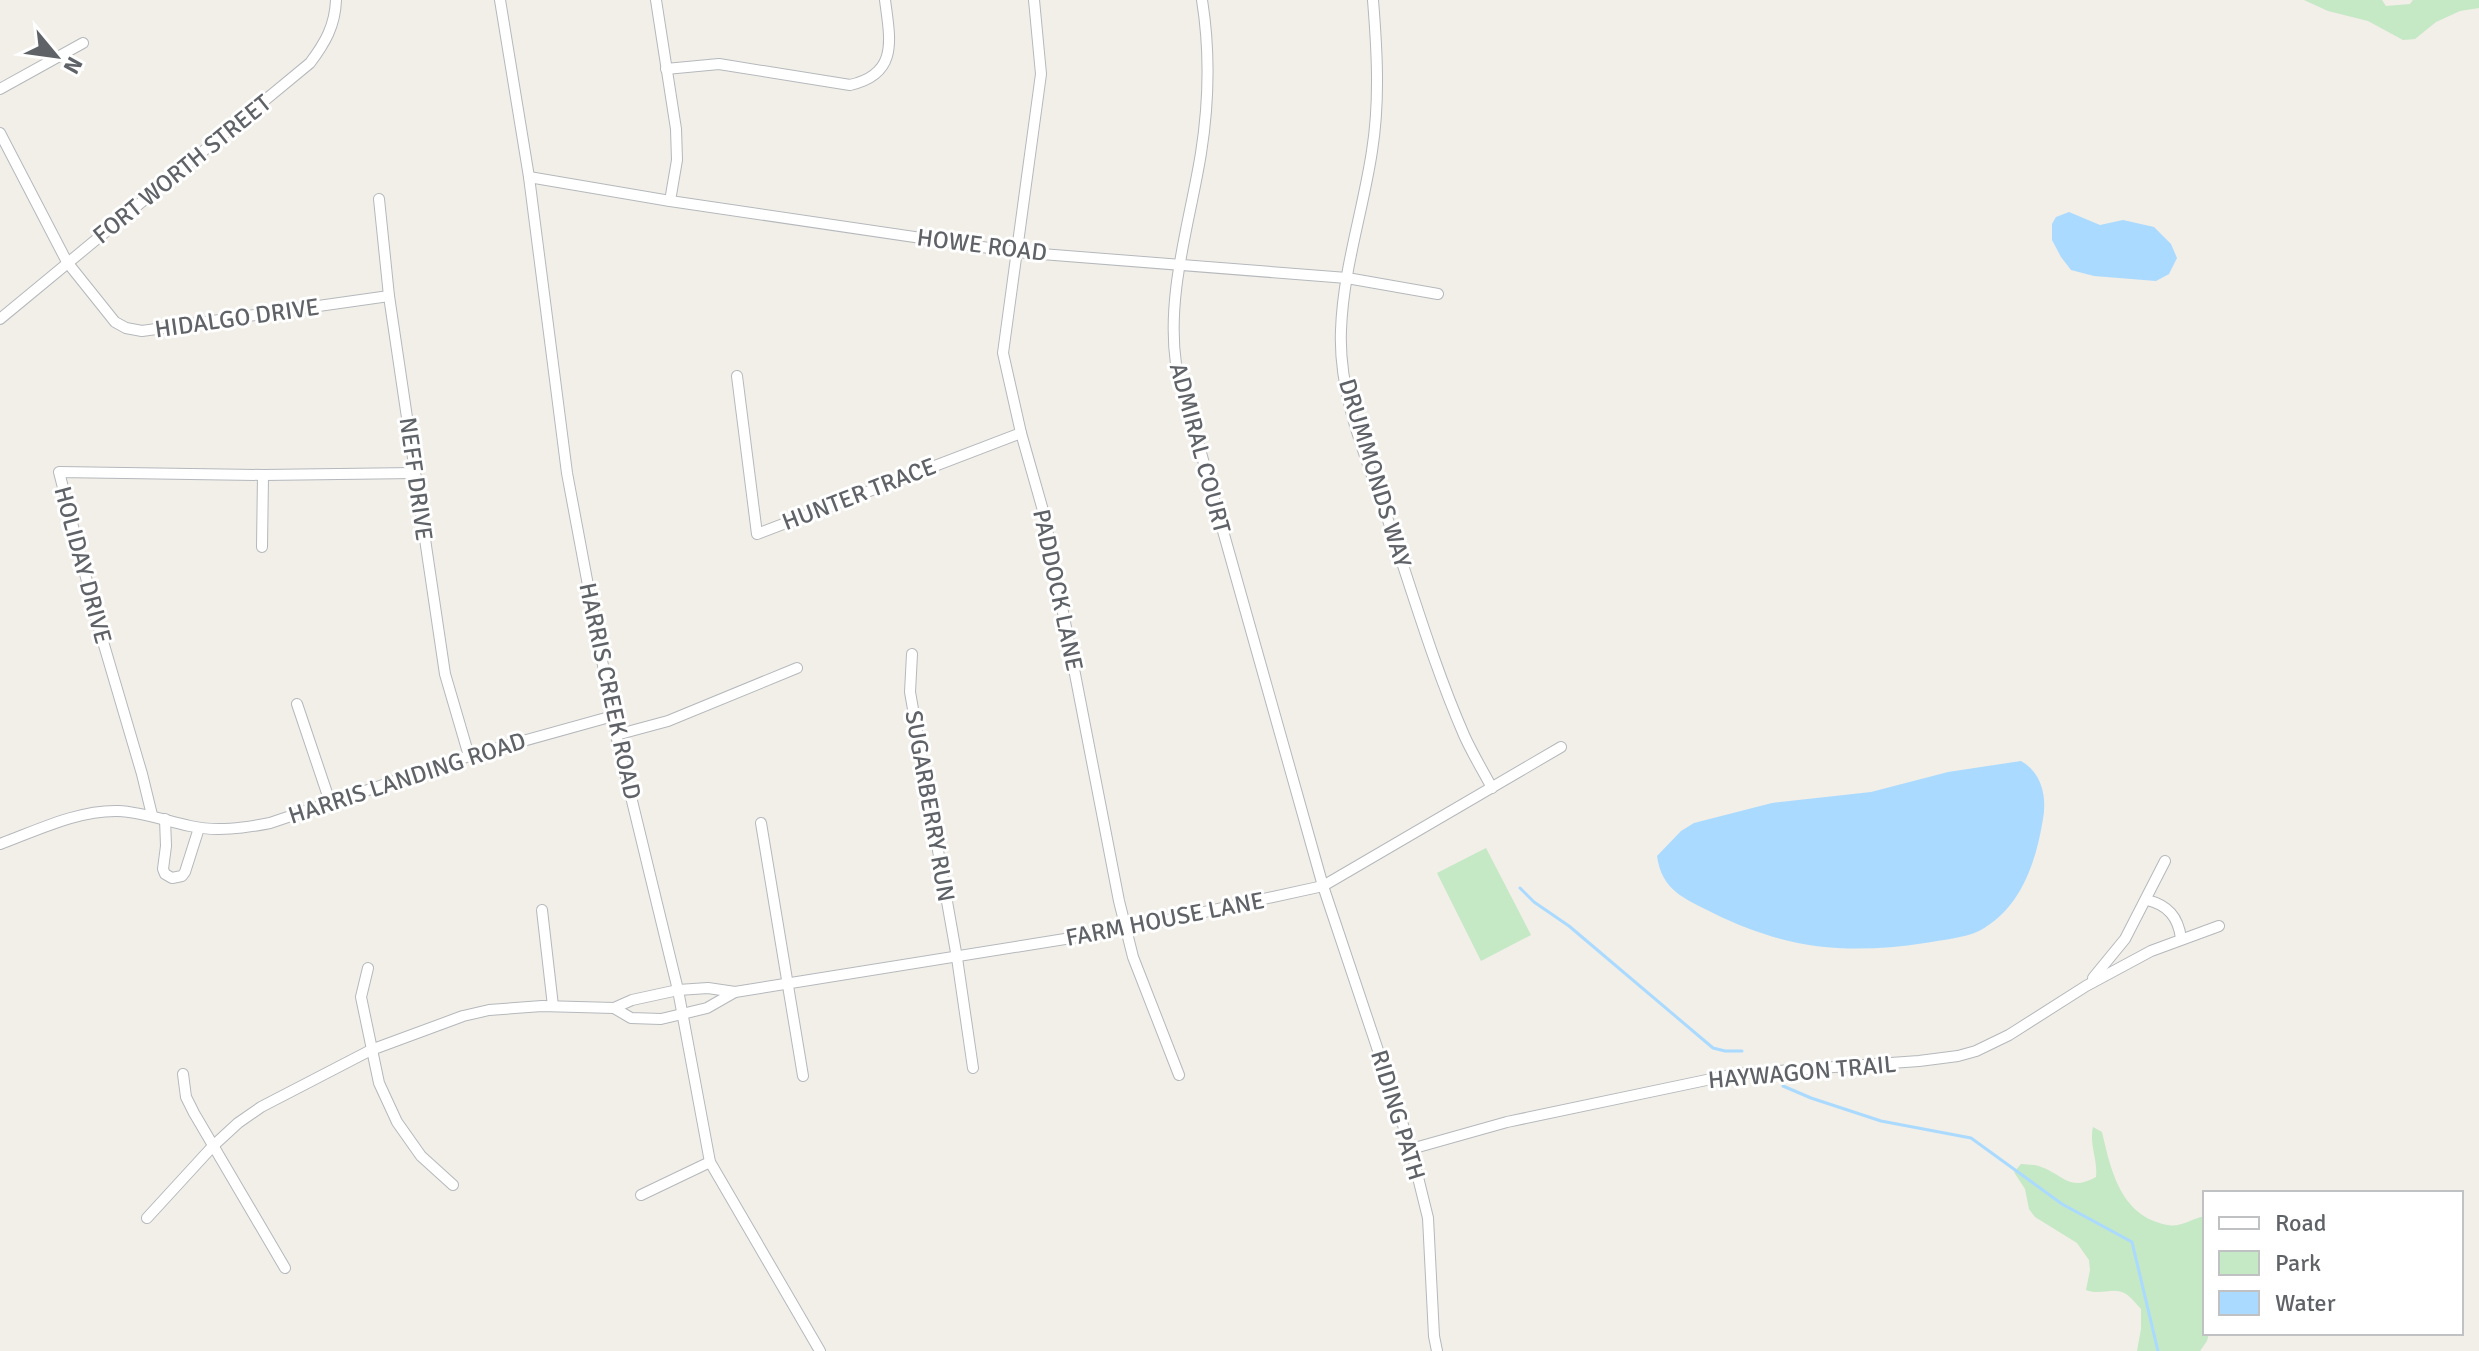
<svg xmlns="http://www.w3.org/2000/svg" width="2479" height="1351" viewBox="0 0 2479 1351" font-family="Signika,sans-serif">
  <rect width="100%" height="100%" fill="#f1efe8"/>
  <g fill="#c5e8c5">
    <polygon points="2304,0 2382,0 2386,6 2410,4 2413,0 2479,0 2479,8 2460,11 2436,22 2415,39 2403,40 2368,21 2328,11"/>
    <polygon points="1486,848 1531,935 1481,961 1437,873"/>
    <path d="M 2093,1127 L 2102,1132 C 2111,1171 2121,1217 2168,1225 C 2180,1228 2193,1218 2205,1216 L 2205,1333 L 2209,1333 L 2207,1341 L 2200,1351 L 2137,1351 L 2141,1329 L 2141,1309 C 2136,1304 2131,1297 2126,1294 C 2114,1286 2100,1296 2086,1290 L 2090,1270 L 2089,1260 L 2077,1243 L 2035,1217 L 2029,1209 L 2025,1189 L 2014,1172 L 2021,1164 C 2027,1165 2035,1164 2041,1167 C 2064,1175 2069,1192 2096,1177 C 2098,1160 2089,1144 2093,1127 Z"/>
  </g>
  <g fill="#aadaff">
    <polygon points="2069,212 2100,225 2123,220 2154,227 2171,244 2177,258 2169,274 2156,281 2094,276 2071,270 2061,257 2052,240 2052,224 2056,217"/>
    <path d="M 2021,761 C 2042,773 2047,797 2043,819 C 2036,862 2021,909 1979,931 C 1964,938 1942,940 1925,943 C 1846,955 1786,949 1713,913 C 1684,898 1662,891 1657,856 L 1681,831 L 1694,823 L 1772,803 L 1871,792 L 1948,772 Z"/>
  </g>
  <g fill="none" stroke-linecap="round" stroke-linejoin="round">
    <g stroke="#aadaff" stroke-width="3">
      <polyline points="1520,888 1534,902 1569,926 1713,1048 1725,1051 1742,1051"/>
      <polyline points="1783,1086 1811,1098 1881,1121 1971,1138 2062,1204 2132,1242 2158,1351"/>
    </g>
    <defs>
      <g id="minor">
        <polyline points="500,0 529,177 567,473 616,735 678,990 710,1162 820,1351"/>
        <polyline points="656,0 676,129 677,160 670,201"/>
        <polyline points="1034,0 1041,74 1003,353 1021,433 1044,514 1119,901 1133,957 1179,1075"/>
        <path d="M 1202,0 C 1210,50 1209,102 1201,153 C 1190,222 1166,294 1176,364 L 1323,886 L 1411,1149 L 1428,1218 L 1434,1336 L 1437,1351"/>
        <path d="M 1373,0 C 1377,50 1380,101 1372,151 C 1363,211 1343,270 1341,330 C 1338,397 1368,462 1389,523 C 1413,594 1434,666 1464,735 C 1472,753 1483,771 1492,788"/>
        <path d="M 666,69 L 719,64 L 850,85 C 899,74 890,39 885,0"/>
        <polyline points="0,89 83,43"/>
        <polyline points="0,133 67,262 115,322 126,328 142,331 389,296"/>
        <polyline points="529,177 670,201 1016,252 1347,278 1438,294"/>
        <polyline points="379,199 389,296 445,674 469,756"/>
        <path d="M 0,319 L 310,63 C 325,43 335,26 336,0"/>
        <polyline points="737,376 757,534 1021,433"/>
        <polyline points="262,547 263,475"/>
        <polyline points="912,654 910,692 957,958 973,1068"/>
        <polyline points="297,704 330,802"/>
        <polyline points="616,735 668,721 797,668"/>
        <polyline points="152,815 142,774 99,628 59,472 263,475 415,473"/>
        <polyline points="165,819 166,846 163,869 165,874 172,878 182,876 185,872 199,828"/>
        <polyline points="761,823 803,1076"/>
        <path d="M 0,844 C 38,830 78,810 118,811 C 143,812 166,821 190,826 C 217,832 244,828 270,823 L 469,756 L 613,716"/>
        <path d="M 2147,900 C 2168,905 2178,917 2181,938"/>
        <polyline points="542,910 553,1006"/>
        <polyline points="368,968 361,997 379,1083 397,1122 421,1156 453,1185"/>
        <polyline points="2093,978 2125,939 2165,861"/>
        <polyline points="614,1008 631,1018 661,1019 707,1008 735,992"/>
        <polyline points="183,1074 186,1097 194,1113 285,1268"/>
        <polyline points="1411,1149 1507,1122 1735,1074 1919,1061 1958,1056 1976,1051 2009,1035 2086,986 2151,951 2219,926"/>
        <polyline points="641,1195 710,1162"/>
        <polyline points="147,1218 213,1146 238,1123 261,1107 371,1050 463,1016 489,1010 542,1006 614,1008 632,1000 678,990 708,988 735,992 1127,929 1323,886 1561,747"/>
      </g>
    </defs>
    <use href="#minor" stroke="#b5b8bc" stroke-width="12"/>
    <use href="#minor" stroke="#fff" stroke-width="10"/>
  </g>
  <g text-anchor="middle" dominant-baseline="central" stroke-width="6" stroke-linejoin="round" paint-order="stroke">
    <g font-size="24" fill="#5f6368" stroke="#fff">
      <text transform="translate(182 169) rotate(-39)">FORT WORTH STREET</text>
      <text transform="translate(982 245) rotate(7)">HOWE ROAD</text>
      <text transform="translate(237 318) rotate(-8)">HIDALGO DRIVE</text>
      <text transform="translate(1200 448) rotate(75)">ADMIRAL COURT</text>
      <text transform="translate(1375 473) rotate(73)">DRUMMONDS WAY</text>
      <text transform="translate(416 479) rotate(82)">NEFF DRIVE</text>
      <text transform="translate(859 494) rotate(-21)">HUNTER TRACE</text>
      <text transform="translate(83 565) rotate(75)">HOLIDAY DRIVE</text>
      <text transform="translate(1058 590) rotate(78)">PADDOCK LANE</text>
      <text transform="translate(610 691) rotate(78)">HARRIS CREEK ROAD</text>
      <text transform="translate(407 778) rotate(-18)">HARRIS LANDING ROAD</text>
      <text transform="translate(930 806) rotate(80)">SUGARBERRY RUN</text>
      <text transform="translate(1165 919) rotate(-11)">FARM HOUSE LANE</text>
      <text transform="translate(1802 1072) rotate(-5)">HAYWAGON TRAIL</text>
      <text transform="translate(1398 1115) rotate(73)">RIDING PATH</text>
    </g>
  </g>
  <rect x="2203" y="1191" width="260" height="144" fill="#ffffff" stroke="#bfc1c3" stroke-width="2"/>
  <rect x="2219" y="1217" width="40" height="12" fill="#ffffff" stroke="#bfc1c3" stroke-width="2"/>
  <text x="2275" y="1231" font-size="24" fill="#5f6368">Road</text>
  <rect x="2219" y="1251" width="40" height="24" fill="#c5e8c5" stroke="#bfc1c3" stroke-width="2"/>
  <text x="2275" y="1271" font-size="24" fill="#5f6368">Park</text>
  <rect x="2219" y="1291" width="40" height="24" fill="#aadaff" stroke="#bfc1c3" stroke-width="2"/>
  <text x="2275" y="1311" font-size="24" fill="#5f6368">Water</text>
  <g transform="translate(56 56) rotate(119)" stroke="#ffffff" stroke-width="6" paint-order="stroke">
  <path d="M0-6L14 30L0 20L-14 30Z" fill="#5f6368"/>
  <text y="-12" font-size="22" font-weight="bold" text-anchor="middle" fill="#5f6368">N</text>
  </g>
</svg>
